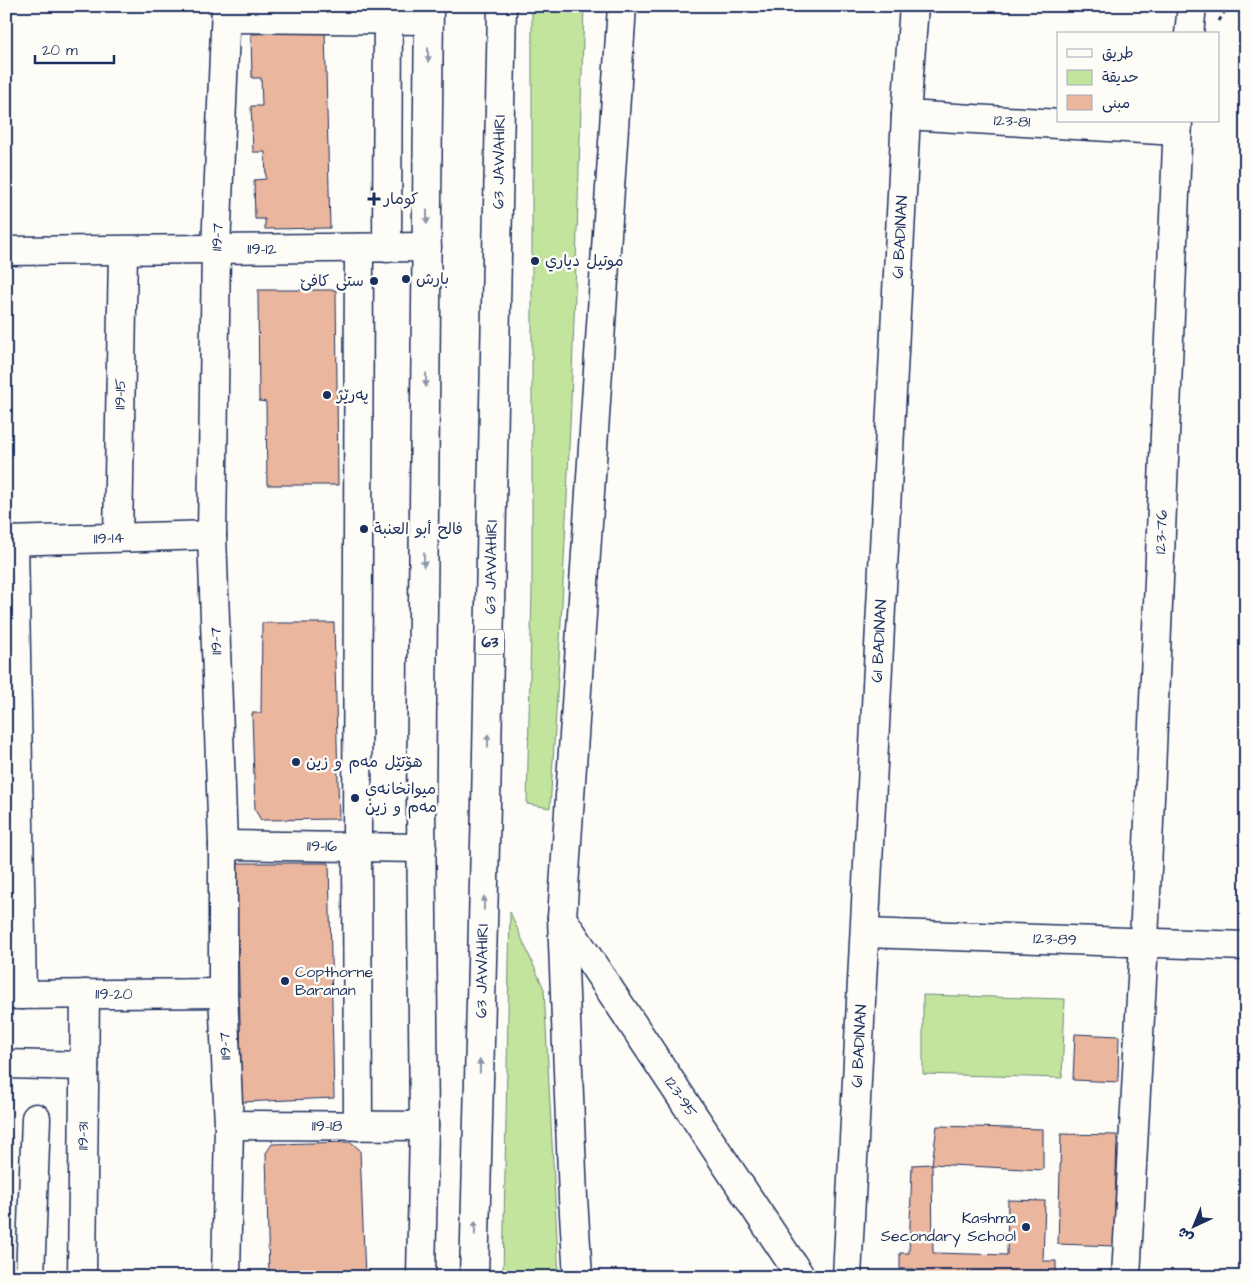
<svg xmlns="http://www.w3.org/2000/svg" width="1252" height="1283" viewBox="0 0 1252 1283" font-family="'Architects Daughter','Playpen Sans Arabic',sans-serif">
  <rect width="100%" height="100%" fill="#fdfcf7"/>
  <filter id="ink" filterUnits="userSpaceOnUse"><feTurbulence type="fractalNoise" baseFrequency=".02" numOctaves="2"/><feDisplacementMap in="SourceGraphic" scale="10" xChannelSelector="R" yChannelSelector="G"/><feConvolveMatrix kernelMatrix="1 2 1 2 8 2 1 2 1" color-interpolation-filters="sRGB"/></filter>
  <g filter="url(#ink)">
    <g fill="#c3e49d" stroke="#6f8a7e">
      <path d="M 532,6 L 584,6 C 576,274 568,541 550,808 L 527,804 L 532,590 Z"/>
      <polygon points="510,912 544,989 559,1277 503,1277"/>
      <polygon points="923,995 1065,999 1062,1078 923,1074"/>
    </g>
    <g fill="#ebb69e" stroke="#1b2f5e">
      <polygon points="325,32 330,228 265,229 265,219 255,219 254,180 266,179 265,152 253,152 251,106 262,106 261,78 252,78 251,34"/>
      <polygon points="258,290 336,290 338,485 267,485 266,402 259,401"/>
      <polygon points="262,623 334,623 339,819 261,820 255,810 252,713 261,713"/>
      <polygon points="236,863 329,863 334,1098 242,1102"/>
      <polygon points="1075,1034 1119,1036 1118,1082 1073,1080"/>
      <polygon points="937,1126 1043,1129 1043,1170 932,1164"/>
      <polygon points="1061,1134 1117,1135 1114,1246 1058,1244"/>
      <polygon points="351,1142 360,1150 365,1277 269,1277 266,1153 272,1144"/>
      <polygon points="932,1164 933,1253 1007,1255 1008,1200 1045,1201 1043,1261 1056,1261 1056,1273 1109,1274 1109,1277 914,1277 914,1269 900,1269 900,1253 909,1253 912,1165"/>
    </g>
    <g fill="none" stroke-linecap="round" stroke-linejoin="round">
      <defs>
        <g id="minor">
          <polyline points="226,18 428,20"/>
          <polyline points="1189,34 1192,6"/>
          <polyline points="906,115 1177,131"/>
          <polyline points="387,248 388,6"/>
          <polyline points="6,251 427,247"/>
          <polyline points="118,537 123,251"/>
          <polyline points="6,541 212,535"/>
          <polyline points="14,541 22,995"/>
          <polyline points="223,845 422,848"/>
          <polyline points="562,918 801,1277"/>
          <polyline points="865,933 1246,946"/>
          <polyline points="6,995 223,993"/>
          <polyline points="6,1064 84,1066"/>
          <polyline points="229,1125 424,1126"/>
          <polyline points="358,1126 357,847 359,248"/>
          <polyline points="30,1277 36,1118"/>
          <polyline points="82,1277 85,994"/>
          <polyline points="226,1277 229,1125 223,993 223,845 212,535 216,249 226,6"/>
          <polyline points="578,1277 573,1198 562,918 622,6"/>
          <polyline points="847,1277 906,115 914,6"/>
          <polyline points="1126,1277 1144,942 1178,121"/>
        </g>
        <g id="major">
          <polyline points="421,1277 424,1126 421,808 429,6"/>
          <polyline points="474,1277 486,804 502,6"/>
        </g>
      </defs>
      <use href="#minor" stroke="#1b2f5e" stroke-width="31"/>
      <use href="#major" stroke="#1b2f5e" stroke-width="31"/>
      <polyline stroke="#1b2f5e" stroke-width="3" stroke-dasharray="4 4" stroke-linecap="butt" points="1219,21 1228,6"/>
      <use href="#minor" stroke="#fdfcf7" stroke-width="28"/>
      <use href="#major" stroke="#fdfcf7" stroke-width="28"/>
    </g>
    <defs><path id="oneway-solid" d="M-6-.8H1V-3.2L6.5 0L1 3.2V.8H-6Z" transform="scale(1.25)"/></defs>
    <g fill="#8c96aa">
      <use href="#oneway-solid" transform="translate(428 55) rotate(90)"/>
      <use href="#oneway-solid" transform="translate(427 217) rotate(90)"/>
      <use href="#oneway-solid" transform="translate(426 380) rotate(91)"/>
      <use href="#oneway-solid" transform="translate(424 560) rotate(91)"/>
      <use href="#oneway-solid" transform="translate(488 741) rotate(-89)"/>
      <use href="#oneway-solid" transform="translate(484 903) rotate(-89)"/>
      <use href="#oneway-solid" transform="translate(480 1066) rotate(-89)"/>
      <use href="#oneway-solid" transform="translate(475 1228) rotate(-89)"/>
    </g>
  </g>
  <g fill="#1b2f5e" stroke="#fdfcf7" stroke-width="2">
    <path d="M371.5 191.5h5v5h5v5h-5v5h-5v-5h-5v-5h5z"/>
    <circle cx="535" cy="261" r="5"/>
    <circle cx="406" cy="279" r="5"/>
    <circle cx="374" cy="281" r="5"/>
    <circle cx="327" cy="395" r="5"/>
    <circle cx="364" cy="529" r="5"/>
    <circle cx="296" cy="762" r="5"/>
    <circle cx="355" cy="798" r="5"/>
    <circle cx="285" cy="981" r="5"/>
    <circle cx="1026" cy="1227" r="5"/>
  </g>
  <g text-anchor="middle" dominant-baseline="central" stroke-width="5" stroke-linejoin="round" paint-order="stroke">
    <rect fill="#fdfcf7" stroke="#5f6c8c" stroke-width="1" x="476" y="629.5" width="28" height="25" rx="4"/>
    <g font-size="15" font-weight="bold" fill="#1b2f5e">
      <text x="490" y="642">63</text>
    </g>
    <g font-size="16" fill="#1b2f5e" stroke="#fdfcf7">
      <text transform="translate(1012 121) rotate(3)">123-81</text>
      <text transform="translate(499 162) rotate(-89)">63 JAWAHIRI</text>
      <text transform="translate(217 237) rotate(-88)">119-7</text>
      <text transform="translate(900 237) rotate(-87)">61 BADINAN</text>
      <text x="262" y="249">119-12</text>
      <text transform="translate(120 394) rotate(-89)">119-15</text>
      <text transform="translate(1161 532) rotate(-88)">123-76</text>
      <text transform="translate(109 538) rotate(-2)">119-14</text>
      <text transform="translate(491 567) rotate(-89)">63 JAWAHIRI</text>
      <text transform="translate(216 641) rotate(-92)">119-7</text>
      <text transform="translate(879 641) rotate(-87)">61 BADINAN</text>
      <text transform="translate(322 846) rotate(1)">119-16</text>
      <text transform="translate(1055 939) rotate(2)">123-89</text>
      <text transform="translate(482 971) rotate(-89)">63 JAWAHIRI</text>
      <text x="114" y="994">119-20</text>
      <text transform="translate(225 1046) rotate(-93)">119-7</text>
      <text transform="translate(859 1046) rotate(-87)">61 BADINAN</text>
      <text transform="translate(681 1097) rotate(56)">123-95</text>
      <text x="327" y="1126">119-18</text>
      <text transform="translate(83 1136) rotate(-89)">119-31</text>
    </g>
    <g font-size="16" fill="#1b2f5e" stroke="#fdfcf7" text-anchor="start">
      <text x="384" y="199">کومار</text>
      <text x="545" y="261">موتيل دياري</text>
      <text x="416" y="279">بارش</text>
      <text x="364" y="281" text-anchor="end">ستی کافێ</text>
      <text x="337" y="395">پەرێژ</text>
      <text x="374" y="529">فالح أبو العنبة</text>
      <text x="306" y="762">هۆتێل مەم و زین</text>
      <text x="365" y="789">میوانخانەی<tspan x="365" dy="18">مەم و زین</tspan></text>
      <text x="295" y="972">Copthorne<tspan x="295" dy="18">Baranan</tspan></text>
      <text x="1016" y="1218" text-anchor="end">Kashma<tspan x="1016" dy="18">Secondary School</tspan></text>
    </g>
  </g>
  <rect width="1252" height="1283" fill="none" stroke="#fdfcf7" stroke-width="25"/>
  <rect x="12" y="12" width="1227" height="1258" fill="none" stroke="#1b2f5e" stroke-width="2" filter="url(#ink)"/>
  <rect x="1057" y="32" width="162" height="90" fill="#fdfcf7" stroke="#a3aaba"/>
  <rect x="1067" y="49" width="25" height="8" fill="#fdfcf7" stroke="#a3aaba"/>
  <text x="1102" y="58" font-size="15" fill="#1b2f5e">طريق</text>
  <rect x="1067" y="70" width="25" height="15" fill="#c3e49d" stroke="#a3aaba"/>
  <text x="1102" y="82" font-size="15" fill="#1b2f5e">حديقة</text>
  <rect x="1067" y="95" width="25" height="15" fill="#ebb69e" stroke="#a3aaba"/>
  <text x="1102" y="108" font-size="15" fill="#1b2f5e">مبنى</text>
  <g transform="translate(1194 1226) rotate(224)" stroke="#fdfcf7" stroke-width="4" paint-order="stroke">
  <path d="M0-4L9 19L0 12L-9 19Z" fill="#1b2f5e"/>
  <text y="-8" font-size="14" font-weight="bold" text-anchor="middle" fill="#1b2f5e">ش</text>
  </g>
  <path d="M35 55v8h79v-8" fill="none" stroke="#1b2f5e" stroke-width="2.5"/>
  <text x="42" y="55" font-size="15" fill="#1b2f5e" stroke="#fdfcf7" stroke-width="4" paint-order="stroke">20 m</text>
</svg>
